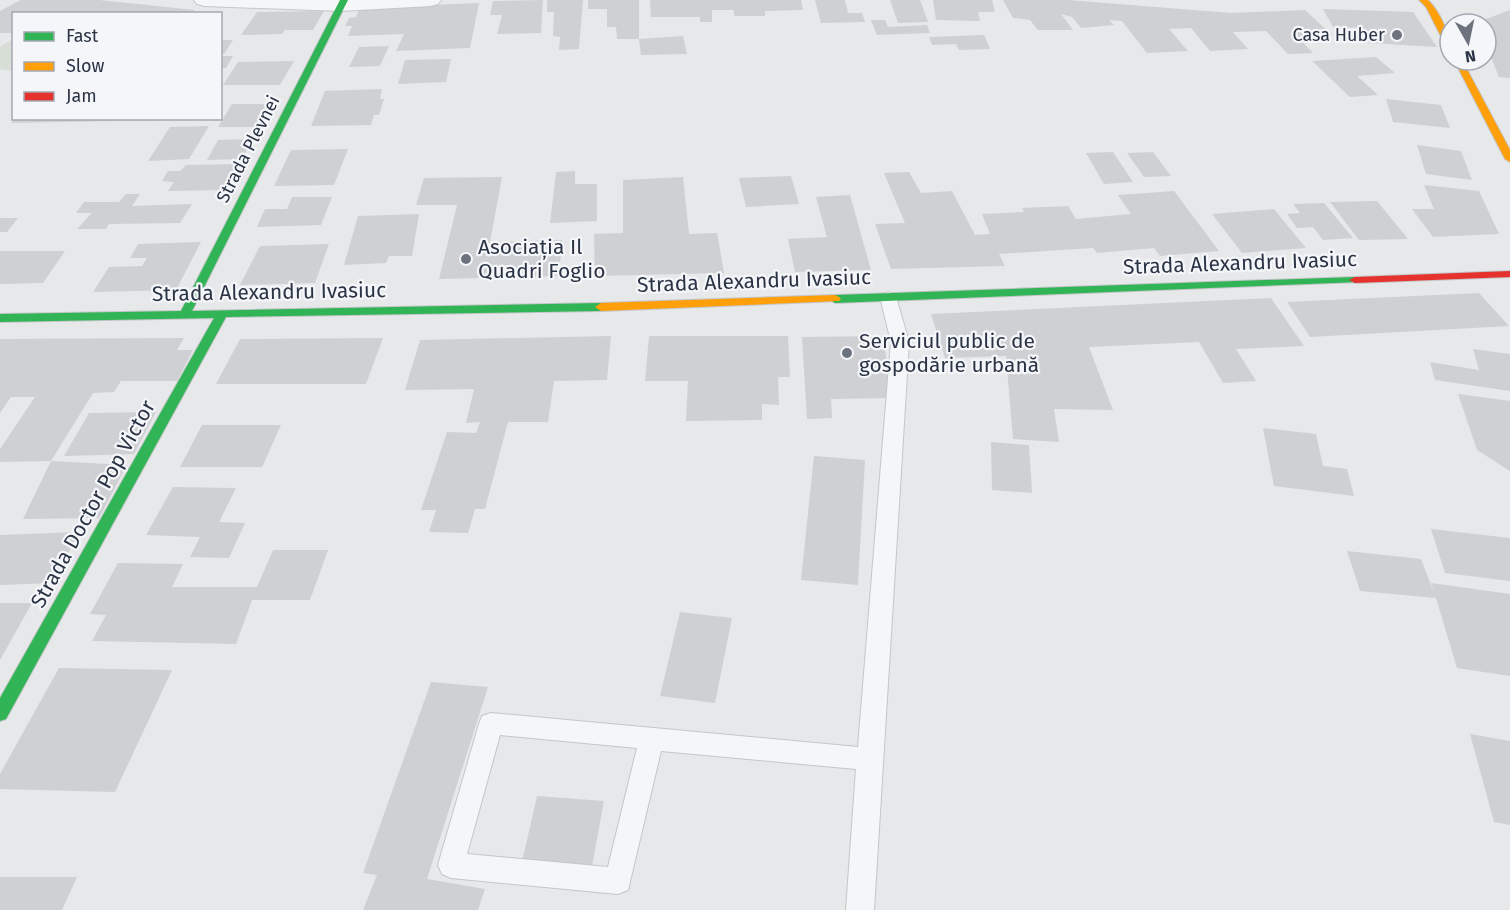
<svg xmlns="http://www.w3.org/2000/svg" width="1510" height="910" viewBox="0 0 1510 910" font-family="'Fira Sans',sans-serif">
  <rect width="100%" height="100%" fill="#e6e8ea"/>
  <polygon fill="#d6ded6" points="13,39 13,71 0,69 0,47"/>
  <g fill="#ced0d3">
    <polygon points="21,0 99,0 195,10 190,14 14,14 14,33 0,33 0,11"/>
    <polygon points="543,0 541,33 497,34 502,15 490,15 493,1"/>
    <polygon points="547,0 583,0 579,49 559,50 560,37 553,36 554,12 547,12"/>
    <polygon points="588,0 639,0 639,39 683,36 687,54 641,55 639,39 617,39 616,27 607,27 607,9 588,9"/>
    <polygon points="650,0 801,0 803,10 765,11 765,16 734,16 734,10 712,10 712,22 700,22 700,17 651,17"/>
    <polygon points="815,0 845,0 848,13 862,13 865,22 821,23"/>
    <polygon points="890,0 920,0 928,22 898,23"/>
    <polygon points="933,0 992,0 995,12 978,12 980,21 936,20"/>
    <polygon points="1003,0 1068,0 1231,13 1305,10 1332,35 1298,37 1313,53 1288,54 1266,31 1233,32 1248,49 1210,51 1191,28 1169,29 1188,51 1147,53 1122,21 1109,20 1114,25 1081,28 1072,17 1061,14 1073,30 1038,30 1030,20 1013,18"/>
    <polygon points="479,3 470,48 396,51 404,34 348,36 352,26 345,26 349,18 356,17 360,8"/>
    <polygon points="1323,9 1413,12 1437,47 1369,43 1362,28 1333,27"/>
    <polygon points="1510,10 1510,78 1499,77 1486,45 1486,24 1473,24"/>
    <polygon points="324,11 313,30 285,30 282,34 241,35 257,12"/>
    <polygon points="871,20 885,20 888,27 927,25 930,33 877,35"/>
    <polygon points="984,35 990,49 959,50 956,44 932,45 929,37"/>
    <polygon points="220,40 233,40 224,54 220,54"/>
    <polygon points="389,46 380,66 349,67 359,47"/>
    <polygon points="220,56 233,56 226,68 220,68"/>
    <polygon points="1376,57 1395,73 1357,76 1378,95 1350,97 1312,61"/>
    <polygon points="451,59 446,82 398,84 405,60"/>
    <polygon points="294,61 280,85 223,85 238,62"/>
    <polygon points="382,89 380,99 384,99 379,115 374,115 371,125 311,126 325,91"/>
    <polygon points="1386,99 1441,105 1450,128 1393,122"/>
    <polygon points="232,104 274,104 261,127 218,127"/>
    <polygon points="15,118 163,118 163,120 11,123"/>
    <polygon points="209,126 189,159 148,161 170,127"/>
    <polygon points="253,139 242,159 207,160 218,140"/>
    <polygon points="1417,145 1461,151 1472,180 1426,174"/>
    <polygon points="348,149 334,185 274,186 291,150"/>
    <polygon points="1113,152 1133,182 1104,184 1086,153"/>
    <polygon points="1153,152 1171,176 1144,177 1127,153"/>
    <polygon points="239,164 223,190 168,191 174,182 162,181 168,171 180,171 186,165"/>
    <polygon points="575,171 575,184 597,184 597,221 550,223 556,172"/>
    <polygon points="909,172 921,193 952,191 975,235 990,234 982,214 1024,212 1022,208 1068,206 1076,219 1131,214 1118,195 1174,191 1219,251 1160,256 1154,248 1097,253 1093,248 999,254 1005,266 891,269 875,224 905,223 884,173"/>
    <polygon points="791,176 799,204 746,207 739,178"/>
    <polygon points="502,177 490,242 562,240 559,276 439,279 457,205 416,205 424,178"/>
    <polygon points="683,177 689,234 717,233 724,273 595,276 594,234 623,233 623,180"/>
    <polygon points="1424,185 1479,191 1499,234 1433,237 1412,209 1434,209"/>
    <polygon points="126,194 140,194 132,206 192,204 180,223 109,224 106,229 77,229 92,213 76,213 84,202 119,202"/>
    <polygon points="850,195 871,270 795,272 788,239 827,237 816,197"/>
    <polygon points="292,197 332,197 321,225 257,227 265,209 287,209"/>
    <polygon points="1377,201 1408,239 1359,240 1330,202"/>
    <polygon points="1324,203 1353,238 1323,240 1313,227 1297,228 1287,214 1300,213 1293,204"/>
    <polygon points="1274,209 1306,248 1242,253 1212,214"/>
    <polygon points="419,214 412,256 389,256 386,263 344,265 358,216"/>
    <polygon points="0,218 18,218 7,232 0,232"/>
    <polygon points="201,242 176,290 93,292 109,267 142,266 147,258 130,258 138,244"/>
    <polygon points="329,244 315,283 240,285 260,246"/>
    <polygon points="0,251 65,251 43,283 0,284"/>
    <polygon points="1479,293 1509,326 1310,337 1287,302"/>
    <polygon points="1271,298 1304,346 1236,349 1256,381 1223,383 1199,342 1089,347 1113,410 1054,409 1059,442 1013,439 1006,356 945,358 931,314"/>
    <polygon points="611,336 607,380 554,381 548,422 508,422 485,509 475,509 468,533 429,532 436,510 421,510 447,432 476,433 480,422 466,423 474,389 405,390 420,340"/>
    <polygon points="649,336 788,336 790,377 778,377 779,405 762,404 762,420 686,421 688,381 645,381"/>
    <polygon points="883,336 892,398 831,399 832,418 807,419 802,337"/>
    <polygon points="184,338 177,350 193,350 177,381 121,381 114,392 93,393 51,461 0,462 0,449 35,397 11,397 0,413 0,339"/>
    <polygon points="383,338 366,384 216,384 240,339"/>
    <polygon points="1473,349 1510,354 1510,391 1435,380 1430,362 1479,370"/>
    <polygon points="1458,394 1510,401 1510,471 1477,450"/>
    <polygon points="156,412 134,454 64,456 89,413"/>
    <polygon points="202,425 281,425 262,467 180,467"/>
    <polygon points="1263,428 1316,434 1323,466 1347,469 1354,496 1274,486"/>
    <polygon points="991,442 1029,445 1032,493 992,490"/>
    <polygon points="814,456 865,460 858,585 801,580"/>
    <polygon points="51,461 127,465 99,518 23,519"/>
    <polygon points="173,487 236,488 219,522 245,523 229,558 190,557 200,537 146,535"/>
    <polygon points="1431,529 1510,538 1510,581 1445,573"/>
    <polygon points="79,532 53,583 0,585 0,535"/>
    <polygon points="273,550 328,550 310,600 252,600 236,644 92,641 106,615 90,614 118,563 183,564 172,587 257,587"/>
    <polygon points="1347,551 1421,559 1434,593 1431,583 1510,594 1510,676 1457,668 1436,598 1360,591"/>
    <polygon points="0,603 32,603 0,660"/>
    <polygon points="680,612 732,618 715,703 660,696"/>
    <polygon points="59,668 172,670 115,792 0,789 0,774"/>
    <polygon points="431,682 488,687 427,879 485,889 478,910 363,910 377,875 363,873"/>
    <polygon points="1470,734 1510,741 1510,825 1494,822"/>
    <polygon points="537,796 604,801 592,866 522,862"/>
    <polygon points="0,877 77,877 62,910 0,910"/>
  </g>
  <g fill="none" stroke-linecap="round" stroke-linejoin="round">
    <defs>
      <path id="lane" d="M 888,292 L 896,297 L 909,342 L 874,910 L 846,910 L 856,769 L 661,751 L 628,890 L 618,894 L 451,878 L 442,874 L 438,865 L 479,724 L 482,716 L 491,713 L 858,747 L 891,342 L 880,297 ZM 500,735 L 637,748 L 608,867 L 467,854 Z"/>
      <polygon id="street" points="194,0 441,0 438,4 431,6 341,11 204,6 197,4"/>
      <g id="fast">
        <polygon points="340,0 348,0 192,311 601,303 607,307 601,311 226,317 6,719 0,721 0,698 214,318 0,322 0,314 181,311"/>
        <polygon points="1355,277 1361,280 1359,282 835,303 829,299 835,295"/>
      </g>
      <g id="slow">
        <path d="M 1419,0 L 1428,0 C 1439,11 1450,33 1450,49 L 1446,46 L 1426,7 Z"/>
        <polygon points="1454,60 1462,60 1510,150 1510,162 1505,159"/>
        <polygon points="835,295 839,297 841,299 839,301 601,311 595,307 601,303"/>
      </g>
      <polygon id="jam" points="1510,271 1510,277 1355,283 1349,280 1355,277"/>
    </defs>
    <use href="#lane" stroke="#c4c6c8" stroke-width="2"/>
    <use href="#street" stroke="#c4c6c8" stroke-width="2"/>
    <use href="#fast" stroke="#c4c6c8" stroke-width="2"/>
    <use href="#slow" stroke="#c4c6c8" stroke-width="2"/>
    <use href="#jam" stroke="#c4c6c8" stroke-width="2"/>
    <use href="#lane" fill="#f5f6f7" fill-rule="evenodd"/>
    <use href="#street" fill="#f5f6f7" fill-rule="evenodd"/>
    <use href="#fast" fill="#30b455" fill-rule="evenodd"/>
    <use href="#slow" fill="#ff9f0a" fill-rule="evenodd"/>
    <use href="#jam" fill="#e5322d" fill-rule="evenodd"/>
  </g>
  <g fill="#6c737f" stroke="#f4f6f9" stroke-width="2">
    <circle cx="1397" cy="35" r="6"/>
    <circle cx="466" cy="259" r="6"/>
    <circle cx="847" cy="353" r="6"/>
  </g>
  <g text-anchor="middle" dominant-baseline="central" stroke-width="4.5" stroke-linejoin="round" paint-order="stroke">
    <g font-size="18" fill="#2b3445" stroke="#f4f6f9" text-anchor="end">
      <text x="1385" y="35">Casa Huber</text>
    </g>
    <g font-size="18" fill="#2b3445" stroke="#f4f6f9">
      <text transform="translate(248 149) rotate(-63)">Strada Plevnei</text>
    </g>
    <g font-size="21" fill="#2b3445" stroke="#f4f6f9" text-anchor="start">
      <text x="478" y="247">Asociația Il<tspan x="478" dy="24">Quadri Foglio</tspan></text>
      <text x="859" y="341">Serviciul public de<tspan x="859" dy="24">gospodărie urbană</tspan></text>
    </g>
    <g font-size="21" fill="#2b3445" stroke="#f4f6f9">
      <text transform="translate(1240 263) rotate(-2)">Strada Alexandru Ivasiuc</text>
      <text transform="translate(754 281) rotate(-2)">Strada Alexandru Ivasiuc</text>
      <text transform="translate(269 292) rotate(-1)">Strada Alexandru Ivasiuc</text>
      <text transform="translate(93 504) rotate(-61)">Strada Doctor Pop Victor</text>
    </g>
  </g>
  <rect x="12" y="12" width="210" height="108" fill="#f4f6f9" stroke="#a4a8b1" stroke-width="1.5"/>
  <rect x="24" y="32" width="30" height="9" fill="#30b455" stroke="#a4a8b1" stroke-width="1.5"/>
  <text x="66" y="42" font-size="18" fill="#2b3445">Fast</text>
  <rect x="24" y="62" width="30" height="9" fill="#ff9f0a" stroke="#a4a8b1" stroke-width="1.5"/>
  <text x="66" y="72" font-size="18" fill="#2b3445">Slow</text>
  <rect x="24" y="92" width="30" height="9" fill="#e5322d" stroke="#a4a8b1" stroke-width="1.5"/>
  <text x="66" y="102" font-size="18" fill="#2b3445">Jam</text>
  <g transform="translate(1468 42) rotate(171)"><circle r="28" fill="#f4f6f9" stroke="#a4a8b1" stroke-width="1.5"/>
  <path d="M0-4.5L10 22L0 15L-10 22Z" fill="#6c737f"/>
  <text y="-9" font-size="16" font-weight="bold" text-anchor="middle" fill="#2b3445">N</text>
  </g>
</svg>
